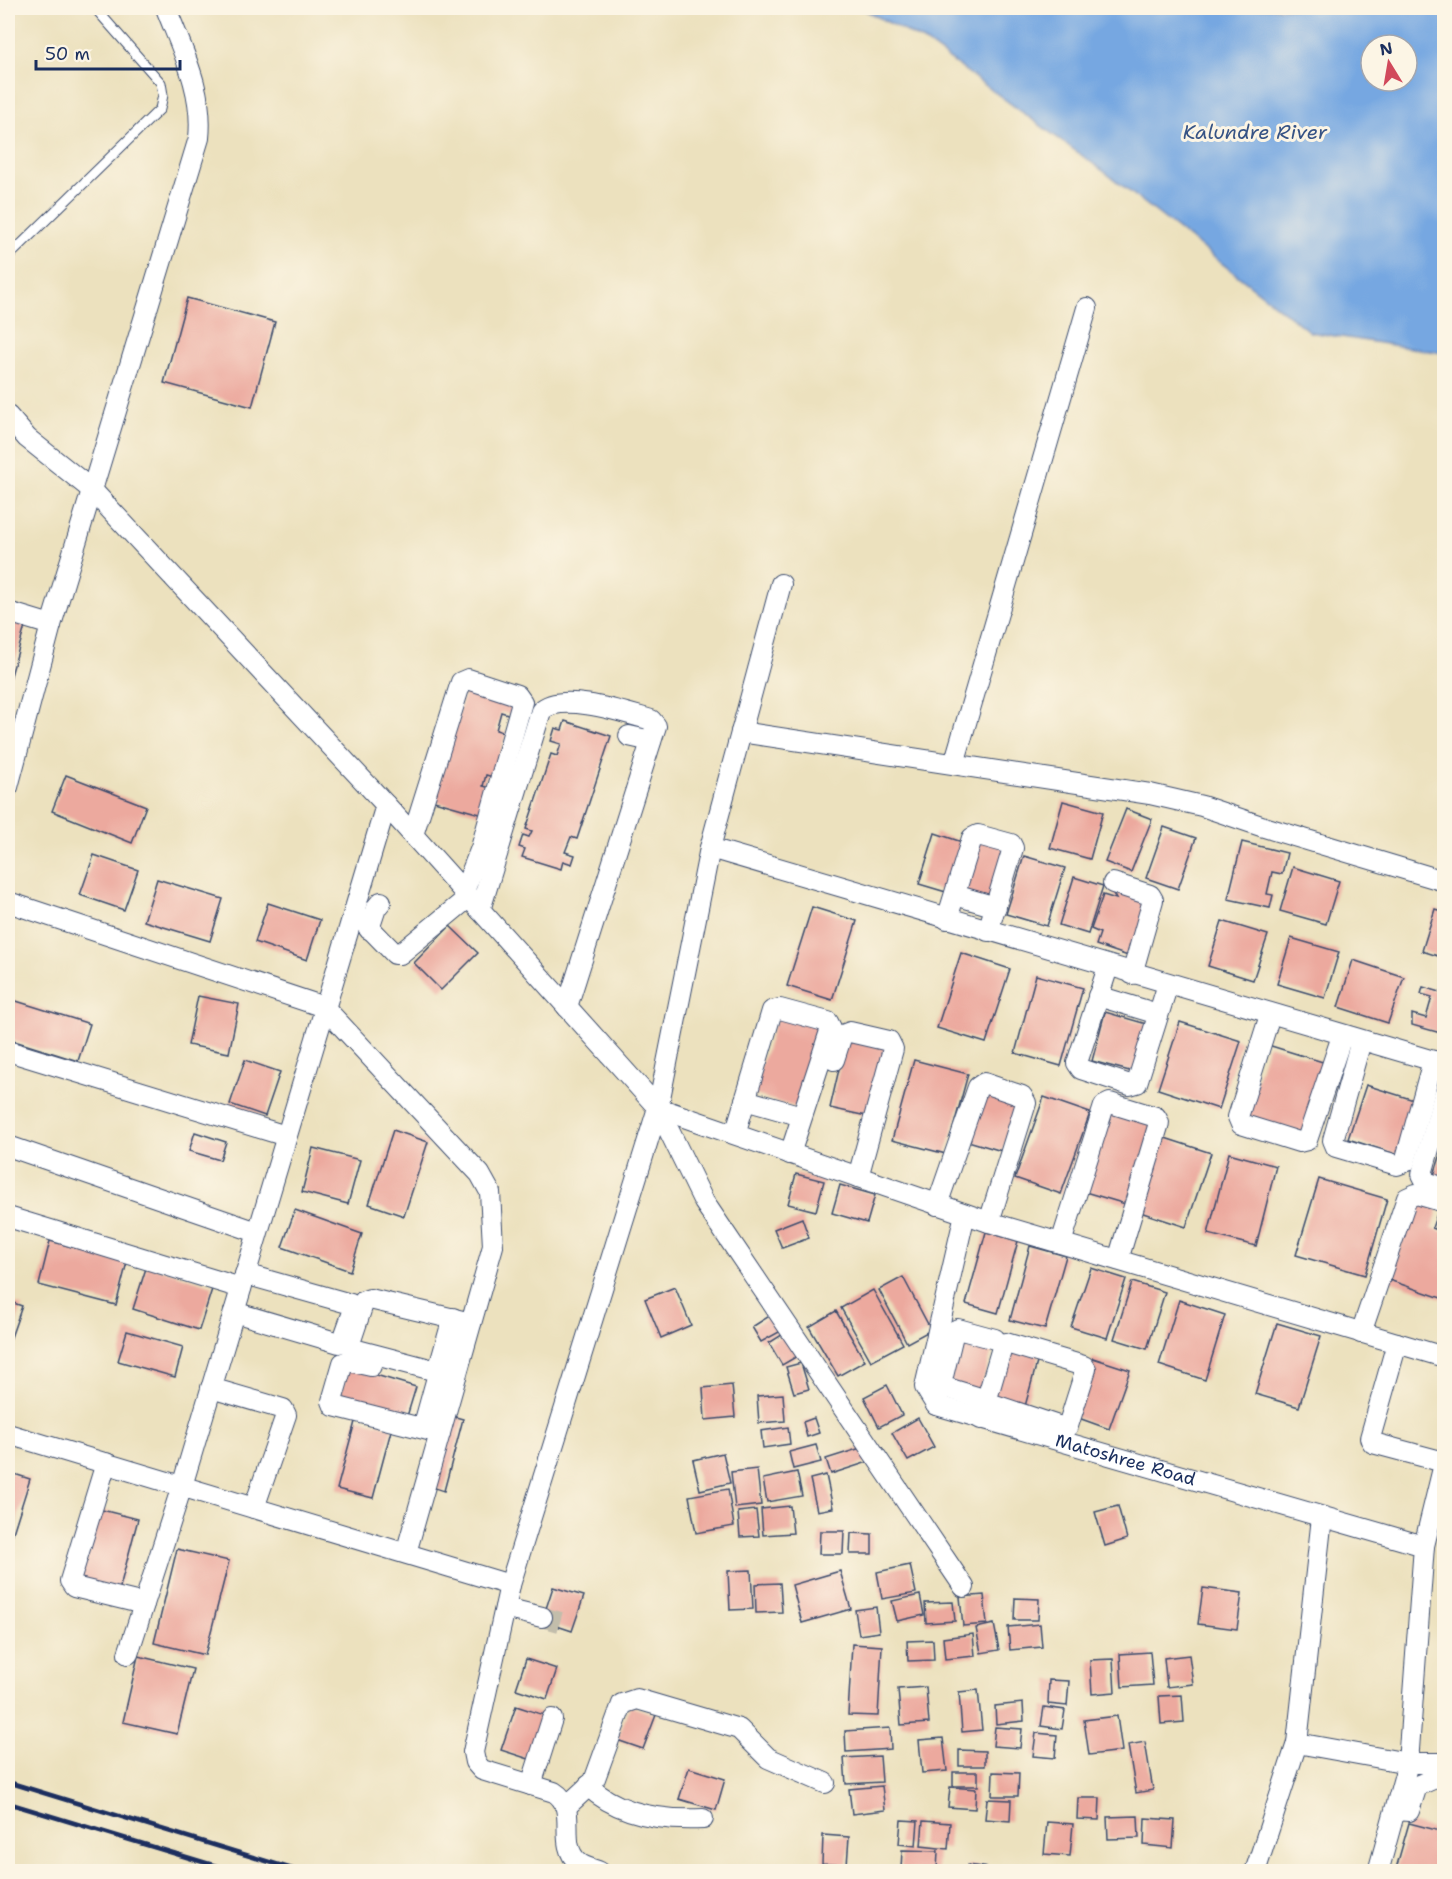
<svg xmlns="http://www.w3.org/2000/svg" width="1452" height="1879" viewBox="0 0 1452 1879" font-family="'Shantell Sans',sans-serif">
  <rect width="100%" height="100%" fill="#fcf5e5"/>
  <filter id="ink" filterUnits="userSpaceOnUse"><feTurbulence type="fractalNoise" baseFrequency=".0167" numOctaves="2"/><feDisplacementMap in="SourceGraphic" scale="12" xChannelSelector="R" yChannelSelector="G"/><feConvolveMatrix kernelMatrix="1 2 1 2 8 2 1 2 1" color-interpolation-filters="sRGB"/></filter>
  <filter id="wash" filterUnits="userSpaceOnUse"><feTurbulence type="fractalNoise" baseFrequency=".008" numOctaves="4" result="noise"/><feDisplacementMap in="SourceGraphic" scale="24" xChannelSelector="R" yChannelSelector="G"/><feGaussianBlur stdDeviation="1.35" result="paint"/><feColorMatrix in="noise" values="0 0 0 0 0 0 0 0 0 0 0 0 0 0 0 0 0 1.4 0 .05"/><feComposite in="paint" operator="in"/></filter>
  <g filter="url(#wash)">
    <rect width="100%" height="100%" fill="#ece1be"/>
    <path fill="#76a7e1" stroke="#486ba0" stroke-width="1.5" fill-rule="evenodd" d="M 861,8 L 1444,8 L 1444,353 L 1310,332 L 1106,173 L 927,43 ZM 1371,45 L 1407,45 L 1407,81 L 1371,81 Z"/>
    <g id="blocks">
      <g fill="#eca99e">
        <polygon points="187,298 275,322 252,407 164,383"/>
        <polygon points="8,618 26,623 8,686"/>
        <polygon points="467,685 516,699 511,715 501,712 496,730 506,733 493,777 486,775 483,786 495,789 487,816 434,801"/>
        <polygon points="565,721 611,736 577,839 571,837 565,852 575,855 572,864 563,861 561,869 522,857 525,849 519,847 523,835 529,837 532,831 526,829 551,754 557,756 561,744 551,741 555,728 562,730"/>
        <polygon points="66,775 146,806 132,843 52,811"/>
        <polygon points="1063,801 1103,812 1090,859 1050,848"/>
        <polygon points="1126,809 1152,819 1131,872 1105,862"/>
        <polygon points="1164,827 1196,838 1178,889 1146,878"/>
        <polygon points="935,833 962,842 946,892 919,884"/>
        <polygon points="976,836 1009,845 994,903 961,895"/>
        <polygon points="1242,842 1287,853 1282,874 1272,872 1267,894 1273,895 1270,908 1228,899"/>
        <polygon points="94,855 138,870 124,910 80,895"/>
        <polygon points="1024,856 1065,868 1047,926 1006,914"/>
        <polygon points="1293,867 1339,881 1326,924 1280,911"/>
        <polygon points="1074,877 1103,886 1088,934 1059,925"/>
        <polygon points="157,879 223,899 210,941 144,921"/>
        <polygon points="1108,885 1151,899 1131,957 1096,945 1100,933 1091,929 1103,895 1116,899"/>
        <polygon points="268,903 320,920 307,960 255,942"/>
        <polygon points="812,907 857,921 832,1000 787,986"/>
        <polygon points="1435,909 1444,912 1444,958 1422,951"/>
        <polygon points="1222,921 1268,935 1253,980 1208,966"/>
        <polygon points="450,926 478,953 441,990 414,963"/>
        <polygon points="1291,938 1339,952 1325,998 1277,984"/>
        <polygon points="961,953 1010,969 986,1043 937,1028"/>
        <polygon points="1353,960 1404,977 1388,1023 1338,1007"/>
        <polygon points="1036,975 1083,988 1061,1066 1015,1053"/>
        <polygon points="1423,987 1444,993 1444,1034 1412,1025 1412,1014 1426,1018 1432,997 1421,994"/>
        <polygon points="198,996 239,1004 229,1053 188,1045"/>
        <polygon points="13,1000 90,1024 78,1061 8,1039 8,1018"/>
        <polygon points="1105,1012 1150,1025 1137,1073 1092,1061"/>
        <polygon points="778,1013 827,1028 801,1109 752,1094"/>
        <polygon points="1180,1022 1241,1041 1219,1109 1158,1089"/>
        <polygon points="846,1039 887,1048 871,1117 830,1108"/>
        <polygon points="1268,1045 1326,1063 1303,1134 1245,1115"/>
        <polygon points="245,1060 280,1072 265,1116 230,1104"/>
        <polygon points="914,1060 968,1074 946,1154 892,1140"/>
        <polygon points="1366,1085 1417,1101 1399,1155 1348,1139"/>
        <polygon points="984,1091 1021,1103 1002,1151 968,1141"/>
        <polygon points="1044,1097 1090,1113 1061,1194 1015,1178"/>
        <polygon points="1111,1108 1154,1122 1129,1205 1085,1192"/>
        <polygon points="393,1130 428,1142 404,1216 369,1204"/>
        <polygon points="195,1132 226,1142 220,1160 189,1151"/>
        <polygon points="1165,1138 1211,1153 1186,1227 1140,1212"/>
        <polygon points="313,1148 360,1160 348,1204 302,1192"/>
        <polygon points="1229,1153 1276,1166 1256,1246 1208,1234"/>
        <polygon points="1440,1157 1444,1159 1444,1182 1433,1178"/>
        <polygon points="796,1174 824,1181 816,1211 788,1204"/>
        <polygon points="1319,1179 1387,1199 1365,1275 1296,1255"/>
        <polygon points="840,1185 875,1195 867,1223 832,1213"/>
        <polygon points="1416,1200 1439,1208 1432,1228 1444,1232 1444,1299 1389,1280"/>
        <polygon points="295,1210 362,1234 350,1271 282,1247"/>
        <polygon points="802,1218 809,1238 782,1248 774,1229"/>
        <polygon points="986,1232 1018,1241 998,1313 966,1304"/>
        <polygon points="50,1241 127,1262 116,1305 39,1285"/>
        <polygon points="1030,1246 1066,1256 1045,1329 1010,1320"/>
        <polygon points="147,1265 213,1286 199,1330 133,1309"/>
        <polygon points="1091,1268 1126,1279 1107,1338 1071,1327"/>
        <polygon points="903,1277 931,1330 907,1343 879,1290"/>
        <polygon points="1132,1282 1165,1292 1147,1349 1114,1339"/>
        <polygon points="675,1287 691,1325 661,1338 645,1299"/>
        <polygon points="873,1290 903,1344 871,1361 841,1308"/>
        <polygon points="1179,1300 1225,1315 1205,1380 1159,1365"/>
        <polygon points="8,1301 22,1306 8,1346"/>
        <polygon points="836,1311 865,1361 838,1376 809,1327"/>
        <polygon points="771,1315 781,1331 761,1342 752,1327"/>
        <polygon points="1277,1323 1321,1336 1299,1407 1255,1394"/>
        <polygon points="127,1331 183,1347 175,1377 118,1361"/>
        <polygon points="788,1331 801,1354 782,1365 769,1343"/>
        <polygon points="958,1333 994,1344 979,1394 943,1384"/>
        <polygon points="1005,1346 1039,1355 1024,1410 990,1401"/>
        <polygon points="1093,1358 1130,1370 1109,1429 1073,1416"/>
        <polygon points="801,1363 809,1389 794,1393 786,1367"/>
        <polygon points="349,1367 416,1387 405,1423 338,1402"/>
        <polygon points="732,1385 735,1417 705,1420 703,1388"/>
        <polygon points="887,1385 902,1415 879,1427 864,1397"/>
        <polygon points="783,1394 785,1421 759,1423 757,1396"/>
        <polygon points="452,1416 463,1419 444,1491 432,1487"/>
        <polygon points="356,1418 392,1427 373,1498 337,1489"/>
        <polygon points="814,1418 819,1433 807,1437 803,1422"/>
        <polygon points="918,1418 934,1447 908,1461 892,1433"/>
        <polygon points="788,1427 790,1444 763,1448 761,1431"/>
        <polygon points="816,1445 821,1462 793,1469 789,1452"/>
        <polygon points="864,1447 868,1462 831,1474 826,1459"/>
        <polygon points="723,1453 730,1483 700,1490 693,1460"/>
        <polygon points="757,1469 761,1505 735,1508 731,1472"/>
        <polygon points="8,1472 30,1479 12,1536 8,1535"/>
        <polygon points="797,1472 802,1496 767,1502 763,1479"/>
        <polygon points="826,1475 833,1508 817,1511 810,1479"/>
        <polygon points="728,1489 734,1526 696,1533 689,1496"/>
        <polygon points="790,1506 793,1533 763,1535 761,1509"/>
        <polygon points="1118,1506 1127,1539 1105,1546 1095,1512"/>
        <polygon points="98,1509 138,1519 119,1591 79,1581"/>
        <polygon points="756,1510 759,1536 740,1537 738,1512"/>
        <polygon points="820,1531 844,1531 843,1554 819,1554"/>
        <polygon points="851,1533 872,1534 872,1554 850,1554"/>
        <polygon points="177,1549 229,1561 205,1655 154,1643"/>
        <polygon points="910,1565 916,1593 882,1599 877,1572"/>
        <polygon points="751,1570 753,1609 730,1610 728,1571"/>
        <polygon points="840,1571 851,1609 802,1623 792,1585"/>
        <polygon points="780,1583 782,1612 756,1613 755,1584"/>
        <polygon points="553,1587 584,1596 572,1631 542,1621"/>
        <polygon points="1203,1588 1242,1593 1237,1629 1198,1624"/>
        <polygon points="920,1595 924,1615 897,1621 892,1601"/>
        <polygon points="984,1595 987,1624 963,1626 960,1597"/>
        <polygon points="1015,1598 1039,1599 1038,1620 1014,1620"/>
        <polygon points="953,1602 955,1621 926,1623 925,1603"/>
        <polygon points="876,1607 879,1632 859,1635 855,1610"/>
        <polygon points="994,1624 999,1650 981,1653 976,1628"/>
        <polygon points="1040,1624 1042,1647 1010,1650 1008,1627"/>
        <polygon points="973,1634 975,1656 945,1659 943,1638"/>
        <polygon points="933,1640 934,1660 908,1661 907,1641"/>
        <polygon points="852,1644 882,1646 878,1716 848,1715"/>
        <polygon points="1150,1652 1153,1685 1122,1687 1120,1654"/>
        <polygon points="1189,1655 1193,1684 1167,1687 1164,1658"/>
        <polygon points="138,1656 193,1669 177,1734 123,1722"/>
        <polygon points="526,1659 557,1669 547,1699 516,1689"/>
        <polygon points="1113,1659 1115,1692 1092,1694 1090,1660"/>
        <polygon points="1049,1680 1069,1681 1067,1706 1048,1704"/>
        <polygon points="926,1687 929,1723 901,1725 898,1689"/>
        <polygon points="978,1690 982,1730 962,1732 959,1692"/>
        <polygon points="1182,1695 1184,1722 1161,1724 1159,1696"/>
        <polygon points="1023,1703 1024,1721 996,1724 995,1706"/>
        <polygon points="516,1706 550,1717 535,1761 501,1750"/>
        <polygon points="630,1706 656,1715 643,1749 617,1740"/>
        <polygon points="1044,1707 1065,1710 1062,1729 1041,1726"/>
        <polygon points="1117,1716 1122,1751 1089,1755 1084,1720"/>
        <polygon points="995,1727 1022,1729 1020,1748 993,1746"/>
        <polygon points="890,1728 891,1749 846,1752 845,1731"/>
        <polygon points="1036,1733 1057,1735 1055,1758 1033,1756"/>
        <polygon points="943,1738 947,1771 922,1773 919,1740"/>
        <polygon points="1145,1742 1153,1790 1136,1793 1128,1745"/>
        <polygon points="959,1750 985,1751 985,1766 959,1766"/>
        <polygon points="880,1756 882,1782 846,1784 844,1758"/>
        <polygon points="689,1768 725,1779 716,1810 679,1799"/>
        <rect x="953" y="1772" width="25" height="14"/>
        <polygon points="993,1772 1019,1773 1018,1796 992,1796"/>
        <polygon points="882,1786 885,1810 852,1814 849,1789"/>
        <polygon points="950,1787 976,1789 975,1809 948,1807"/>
        <polygon points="1078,1798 1100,1798 1099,1820 1077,1819"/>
        <polygon points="987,1799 1011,1800 1010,1821 985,1819"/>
        <polygon points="1138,1816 1139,1838 1108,1839 1107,1817"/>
        <polygon points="1145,1818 1175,1820 1173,1848 1144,1845"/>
        <polygon points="901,1820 918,1821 916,1846 899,1844"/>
        <polygon points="923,1821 950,1823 948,1849 921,1846"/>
        <polygon points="1047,1822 1073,1824 1070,1856 1044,1854"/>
        <polygon points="1409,1823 1444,1832 1444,1872 1395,1872"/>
        <polygon points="823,1835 849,1837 847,1865 822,1864"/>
        <polygon points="902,1850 938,1851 937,1871 901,1869"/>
        <polygon points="968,1865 989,1868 989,1872 967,1872"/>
      </g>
    </g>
  </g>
  <g filter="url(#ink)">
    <use href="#blocks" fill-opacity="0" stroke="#3a4a6c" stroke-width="1.5"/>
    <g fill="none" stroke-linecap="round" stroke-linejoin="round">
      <polyline stroke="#c2bdab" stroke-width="20" stroke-dasharray="20 10" stroke-linecap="butt" points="542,1617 560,1622"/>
      <defs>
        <polyline id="service" points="8,257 160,109 163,95 161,83 95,8"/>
        <g id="minor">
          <polyline points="8,416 27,438 92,490 386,805 658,1108 704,1202 964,1587"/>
          <polyline points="8,612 51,625"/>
          <polyline points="741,732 1150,794 1202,806 1264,827 1444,881"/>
          <polyline points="629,736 651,741"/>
          <polyline points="954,764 1087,308"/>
          <path d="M 8,787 L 51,625 L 199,138 C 204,91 182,50 166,8"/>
          <polyline points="413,835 461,682 468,679 517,695 522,702 481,848 464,891"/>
          <polyline points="710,848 1444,1064"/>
          <polyline points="1113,883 1150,895 1153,900 1132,974"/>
          <polyline points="955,895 996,907"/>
          <polyline points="8,902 324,1007 480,1174 490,1192 493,1246 406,1553"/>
          <path d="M 480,910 L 541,711 C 561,691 626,713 651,720 L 656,726 L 567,1007"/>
          <polyline points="354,912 395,954 400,954 469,897"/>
          <polyline points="947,919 972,838 978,835 1011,844 1013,848 988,931"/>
          <polyline points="369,929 376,908 381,902"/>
          <polyline points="1108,967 1077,1063 1081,1069 1130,1085 1137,1083 1168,984"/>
          <polyline points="1098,996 1158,1014"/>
          <polyline points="1270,1015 1238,1117 1241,1124 1299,1142 1307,1140 1342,1036"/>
          <polyline points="1361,1041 1333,1140 1336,1147 1397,1165 1405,1162 1433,1061"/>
          <polyline points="8,1051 286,1136"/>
          <polyline points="834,1060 842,1035 850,1032 889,1041 893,1049 858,1177"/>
          <polyline points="1444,1095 1422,1174 1426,1182 1444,1188"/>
          <polyline points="745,1100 802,1116"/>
          <polyline points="658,1108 989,1222 1444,1357"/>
          <polyline points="735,1134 772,1011 780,1009 828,1022 831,1028 790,1154"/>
          <polyline points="8,1146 257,1232"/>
          <polyline points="937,1205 978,1087 984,1083 1022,1096 1026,1103 989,1222"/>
          <path id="s1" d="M 965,1214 L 925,1387 L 936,1405 L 1424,1546"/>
          <polyline points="8,1217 241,1288"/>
          <polyline points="1061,1243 1104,1106 1110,1103 1156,1117 1159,1123 1118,1260"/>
          <polyline points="234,1312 339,1343 343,1340 354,1309 351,1304 245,1274"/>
          <polyline points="1361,1333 1407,1198 1416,1194 1444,1202"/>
          <polyline points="1397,1343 1370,1438 1373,1443 1444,1462"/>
          <polyline points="371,1366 348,1361 343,1363 332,1401 334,1406 440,1433"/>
          <polyline points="438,1371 453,1318"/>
          <polyline points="456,1376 353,1349 350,1343 364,1301 370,1299 471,1323"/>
          <polyline points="941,1386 977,1397"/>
          <polyline points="211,1388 283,1409 286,1415 254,1508"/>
          <polyline points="936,1405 954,1331 958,1329 995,1339"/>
          <polyline points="981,1419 1003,1344 1006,1343 1084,1366 1086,1369 1068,1426 1064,1428 986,1402"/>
          <polyline points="423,1428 436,1381"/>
          <polyline points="8,1434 510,1585"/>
          <polyline points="106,1463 70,1581 74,1587 144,1604"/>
          <polyline points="1322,1517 1297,1743 1408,1763 1444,1763"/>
          <polyline points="505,1608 542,1617"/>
          <polyline points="128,1654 182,1486 386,805"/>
          <polyline points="531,1785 552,1719"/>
          <path d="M 588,1786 C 619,1815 662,1821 703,1819"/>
          <polyline points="567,1806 594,1781 622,1704 637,1699 739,1729 768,1758 825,1783"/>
          <polyline points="1396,1810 1409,1811 1417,1786 1444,1774"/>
          <path d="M 600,1872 C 593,1869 583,1867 578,1862 C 556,1843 580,1808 554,1792 L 482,1770 L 475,1762 L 473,1752 L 510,1585 L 658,1108 L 710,848 L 781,584"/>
          <polyline points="1255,1872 1297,1743"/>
          <polyline points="1378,1872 1408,1763 1424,1546 1444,1464"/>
        </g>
      </defs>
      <use href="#service" stroke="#3a4a6c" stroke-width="11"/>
      <use href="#minor" stroke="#3a4a6c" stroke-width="22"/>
      <use href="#service" stroke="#fff" stroke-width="9"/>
      <use href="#minor" stroke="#fff" stroke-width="20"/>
      <g stroke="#1b2f5e" stroke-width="4.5">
        <polyline points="8,1782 302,1872"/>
        <polyline points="8,1803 236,1872"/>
      </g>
    </g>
  </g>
  <g text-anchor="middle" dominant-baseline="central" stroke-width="6" stroke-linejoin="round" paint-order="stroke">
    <g font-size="18" fill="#1b2f5e" stroke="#fcf5e5">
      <text stroke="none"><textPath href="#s1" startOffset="396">Matoshree Road</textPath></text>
    </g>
    <g font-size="20" font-style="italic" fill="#365385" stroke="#fcf5e5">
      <text x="1255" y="132">Kalundre River</text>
    </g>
  </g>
  <rect width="1452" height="1879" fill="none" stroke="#fcf5e5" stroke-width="30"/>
  <g transform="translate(1389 63) rotate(349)"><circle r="28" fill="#fcf5e5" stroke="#a2a6af" stroke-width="1.5"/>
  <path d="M0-4.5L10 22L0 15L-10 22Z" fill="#d1495b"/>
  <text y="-9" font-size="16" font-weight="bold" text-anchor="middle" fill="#1b2f5e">N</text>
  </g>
  <path d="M36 60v9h144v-9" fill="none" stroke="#1b2f5e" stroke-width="3"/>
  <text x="45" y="60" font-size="18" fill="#1b2f5e" stroke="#fcf5e5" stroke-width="4.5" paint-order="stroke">50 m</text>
</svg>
